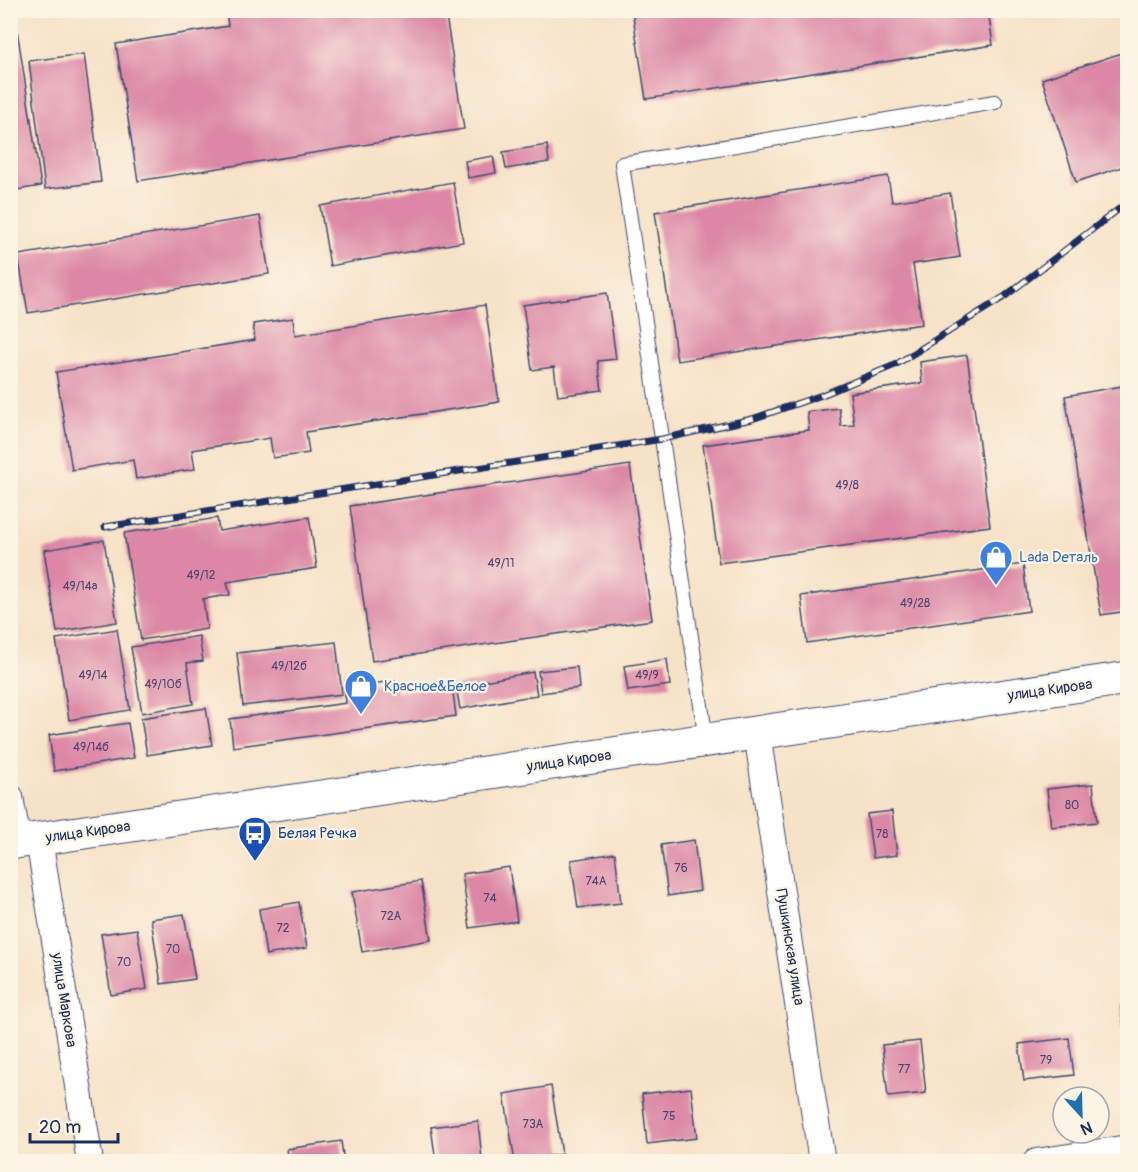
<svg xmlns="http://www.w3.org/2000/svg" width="1138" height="1172" viewBox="0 0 1138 1172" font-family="Pangolin,sans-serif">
  <rect width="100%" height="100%" fill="#fcf5e5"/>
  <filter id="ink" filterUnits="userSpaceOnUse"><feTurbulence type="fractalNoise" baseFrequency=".0167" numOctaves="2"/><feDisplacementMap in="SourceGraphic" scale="12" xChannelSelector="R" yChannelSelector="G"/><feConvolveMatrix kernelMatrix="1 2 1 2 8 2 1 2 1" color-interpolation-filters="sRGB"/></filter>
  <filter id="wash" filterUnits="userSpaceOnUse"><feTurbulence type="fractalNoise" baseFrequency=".008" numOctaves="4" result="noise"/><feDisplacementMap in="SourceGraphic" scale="24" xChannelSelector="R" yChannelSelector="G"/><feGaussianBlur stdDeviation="1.35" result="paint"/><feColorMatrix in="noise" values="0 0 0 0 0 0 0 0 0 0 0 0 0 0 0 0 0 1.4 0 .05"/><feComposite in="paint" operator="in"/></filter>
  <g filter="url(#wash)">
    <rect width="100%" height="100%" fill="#f6e2c7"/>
    <g id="blocks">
      <g fill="#dc87a5">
        <polygon points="10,10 14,10 41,186 10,191"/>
        <polygon points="226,10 445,10 464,129 138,181 116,44 228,26"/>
        <polygon points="632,10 988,10 993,45 646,99"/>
        <polygon points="1128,51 1128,165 1076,182 1042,79"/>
        <polygon points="84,54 101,182 45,189 29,61"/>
        <polygon points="547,145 549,162 506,169 503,152"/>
        <polygon points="493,156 496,173 468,178 465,161"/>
        <polygon points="888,176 892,202 950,193 960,257 913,264 922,324 677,361 655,212"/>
        <polygon points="453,182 463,242 330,266 320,206"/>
        <polygon points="260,216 269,274 28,313 18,255"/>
        <polygon points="607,293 616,359 598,361 602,390 558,396 554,367 532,370 523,305"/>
        <polygon points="485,305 499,402 306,432 309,453 273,458 270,438 192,450 195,469 136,479 133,460 72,470 56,372 255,340 253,324 293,318 295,335"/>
        <polygon points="967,355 990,526 719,563 703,445 809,430 807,412 839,408 841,426 854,425 850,393 922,383 920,362"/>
        <polygon points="1128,385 1128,611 1101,615 1065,396"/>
        <polygon points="630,465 652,620 372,661 350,506"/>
        <polygon points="309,517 317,568 227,582 230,595 203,599 207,629 141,640 124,533 217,518 219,531"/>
        <polygon points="104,540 117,622 57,632 44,550"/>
        <polygon points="1023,564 1029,611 807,643 801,596"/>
        <polygon points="117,629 130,710 69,720 56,639"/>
        <polygon points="199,636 203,661 187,663 193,704 142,713 131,647"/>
        <polygon points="336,642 342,694 243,706 237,653"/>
        <polygon points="667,659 670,685 628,691 624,666"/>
        <polygon points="577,667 579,688 541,693 538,671"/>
        <polygon points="533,672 537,695 460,709 456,686"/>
        <polygon points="395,681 396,692 452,685 456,716 233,747 230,719 346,703 344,687"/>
        <polygon points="206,708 212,745 147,755 141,718"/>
        <polygon points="128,723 134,758 54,771 49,735"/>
        <polygon points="1093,784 1097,822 1051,827 1047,789"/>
        <polygon points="892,811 897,855 873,858 867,814"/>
        <polygon points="694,840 700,891 668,896 661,845"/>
        <polygon points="615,853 621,903 578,908 571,860"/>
        <polygon points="509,867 517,921 470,928 462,874"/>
        <polygon points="421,881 431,940 362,952 352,892"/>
        <polygon points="299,902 307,948 266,955 259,909"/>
        <polygon points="184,914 195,979 161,984 151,919"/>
        <polygon points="137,929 147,989 111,995 101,934"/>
        <polygon points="1121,1006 1128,1006 1128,1045 1126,1045"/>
        <polygon points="1069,1038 1074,1075 1024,1081 1019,1044"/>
        <polygon points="920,1041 926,1093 888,1097 882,1045"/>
        <polygon points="551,1086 562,1154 515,1162 504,1094"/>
        <polygon points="691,1088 697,1138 647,1144 642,1094"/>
        <polygon points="478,1121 482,1159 436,1162 431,1127"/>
        <polygon points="341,1141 344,1162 289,1162 287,1149"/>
      </g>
    </g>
  </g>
  <g filter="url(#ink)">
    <use href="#blocks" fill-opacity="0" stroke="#3c4a6e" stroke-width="1.5"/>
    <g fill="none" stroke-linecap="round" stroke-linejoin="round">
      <defs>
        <polyline id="lane" points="706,740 622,164 995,102"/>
        <g id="street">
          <polyline points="757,733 822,1162"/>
          <polyline points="10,797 18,842"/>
          <polyline points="39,839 90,1162"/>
          <polyline points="1036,1162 1128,1148"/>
        </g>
        <polyline id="primary" points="10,843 1128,678"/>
      </defs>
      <use href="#lane" stroke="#3c4a6e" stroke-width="16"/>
      <use href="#street" stroke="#3c4a6e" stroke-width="28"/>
      <use href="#primary" stroke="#3c4a6e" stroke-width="35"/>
      <use href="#lane" stroke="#fff" stroke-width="14"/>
      <use href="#street" stroke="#fff" stroke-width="26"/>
      <use href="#primary" stroke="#fff" stroke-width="33"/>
      <defs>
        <polyline id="rail" points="105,527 662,439 752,419 822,395 895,365 1004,297 1128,202"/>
      </defs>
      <use href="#rail" stroke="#1b2f5e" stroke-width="7"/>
      <use href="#rail" stroke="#fcf5e5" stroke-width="4.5" stroke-dasharray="14" stroke-linecap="butt"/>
    </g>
  </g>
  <defs>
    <symbol id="shop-pin" viewBox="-11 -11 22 30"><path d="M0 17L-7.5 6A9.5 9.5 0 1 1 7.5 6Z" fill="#3f7fe0" stroke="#fcf5e5"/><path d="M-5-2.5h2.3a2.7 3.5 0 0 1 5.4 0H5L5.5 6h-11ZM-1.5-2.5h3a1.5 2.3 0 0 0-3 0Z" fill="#fff"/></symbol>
    <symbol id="bus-pin" viewBox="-11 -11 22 30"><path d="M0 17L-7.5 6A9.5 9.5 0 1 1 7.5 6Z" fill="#1a4fb4" stroke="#fcf5e5"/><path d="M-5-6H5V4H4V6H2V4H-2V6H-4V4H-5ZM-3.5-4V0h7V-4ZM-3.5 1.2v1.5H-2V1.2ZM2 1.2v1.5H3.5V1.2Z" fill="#fff"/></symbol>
  </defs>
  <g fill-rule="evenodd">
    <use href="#shop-pin" x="977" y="538" width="38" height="52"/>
    <use href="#shop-pin" x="342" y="667" width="38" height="52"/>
    <use href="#bus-pin" x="236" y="814" width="38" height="52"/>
  </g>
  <g text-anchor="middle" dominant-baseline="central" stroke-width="4.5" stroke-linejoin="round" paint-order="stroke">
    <g font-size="12" fill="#4b4570">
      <text x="847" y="485">49/8</text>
      <text x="501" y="563">49/11</text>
      <text x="201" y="575">49/12</text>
      <text x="80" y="586">49/14а</text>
      <text x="915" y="603">49/28</text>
      <text x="289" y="666">49/12б</text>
      <text x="93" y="675">49/14</text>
      <text x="647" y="675">49/9</text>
      <text x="163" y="684">49/10б</text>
      <text x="91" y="747">49/14б</text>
      <text x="1072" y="805">80</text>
      <text x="882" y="834">78</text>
      <text x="681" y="868">76</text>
      <text x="596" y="881">74А</text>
      <text x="490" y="898">74</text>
      <text x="391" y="916">72А</text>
      <text x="283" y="928">72</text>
      <text x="173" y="949">70</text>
      <text x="124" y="962">70</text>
      <text x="1046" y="1060">79</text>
      <text x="904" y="1069">77</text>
      <text x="669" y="1116">75</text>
      <text x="533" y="1124">73А</text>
    </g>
    <g font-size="15" fill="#366cbe" stroke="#fcf5e5" text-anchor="start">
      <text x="1019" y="557">Lada Dеталь</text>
      <text x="384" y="686">Красное&amp;Белое</text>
    </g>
    <g font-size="15" fill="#1b2f5e" stroke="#fcf5e5">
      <text transform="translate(1050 690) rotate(-8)">улица Кирова</text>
      <text transform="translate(569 761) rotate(-8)">улица Кирова</text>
      <text transform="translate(88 832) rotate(-8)">улица Кирова</text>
      <text transform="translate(790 947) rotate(81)">Пушкинская улица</text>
      <text transform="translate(64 1000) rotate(81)">улица Маркова</text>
    </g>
    <g font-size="15" fill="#164399" stroke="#fcf5e5" text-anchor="start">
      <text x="278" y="833">Белая Речка</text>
    </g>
  </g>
  <rect width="1138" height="1172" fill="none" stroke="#fcf5e5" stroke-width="36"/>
  <g transform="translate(1081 1115) rotate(158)"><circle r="28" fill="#fcf5e5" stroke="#a2a6af" stroke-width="1.5"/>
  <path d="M0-4.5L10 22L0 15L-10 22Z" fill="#1f6fb2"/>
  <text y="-9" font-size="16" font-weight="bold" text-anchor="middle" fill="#1b2f5e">N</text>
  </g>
  <path d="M30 1133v9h88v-9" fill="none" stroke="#1b2f5e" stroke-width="3"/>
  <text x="39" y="1133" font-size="18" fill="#1b2f5e" stroke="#fcf5e5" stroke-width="4.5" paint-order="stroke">20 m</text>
</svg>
